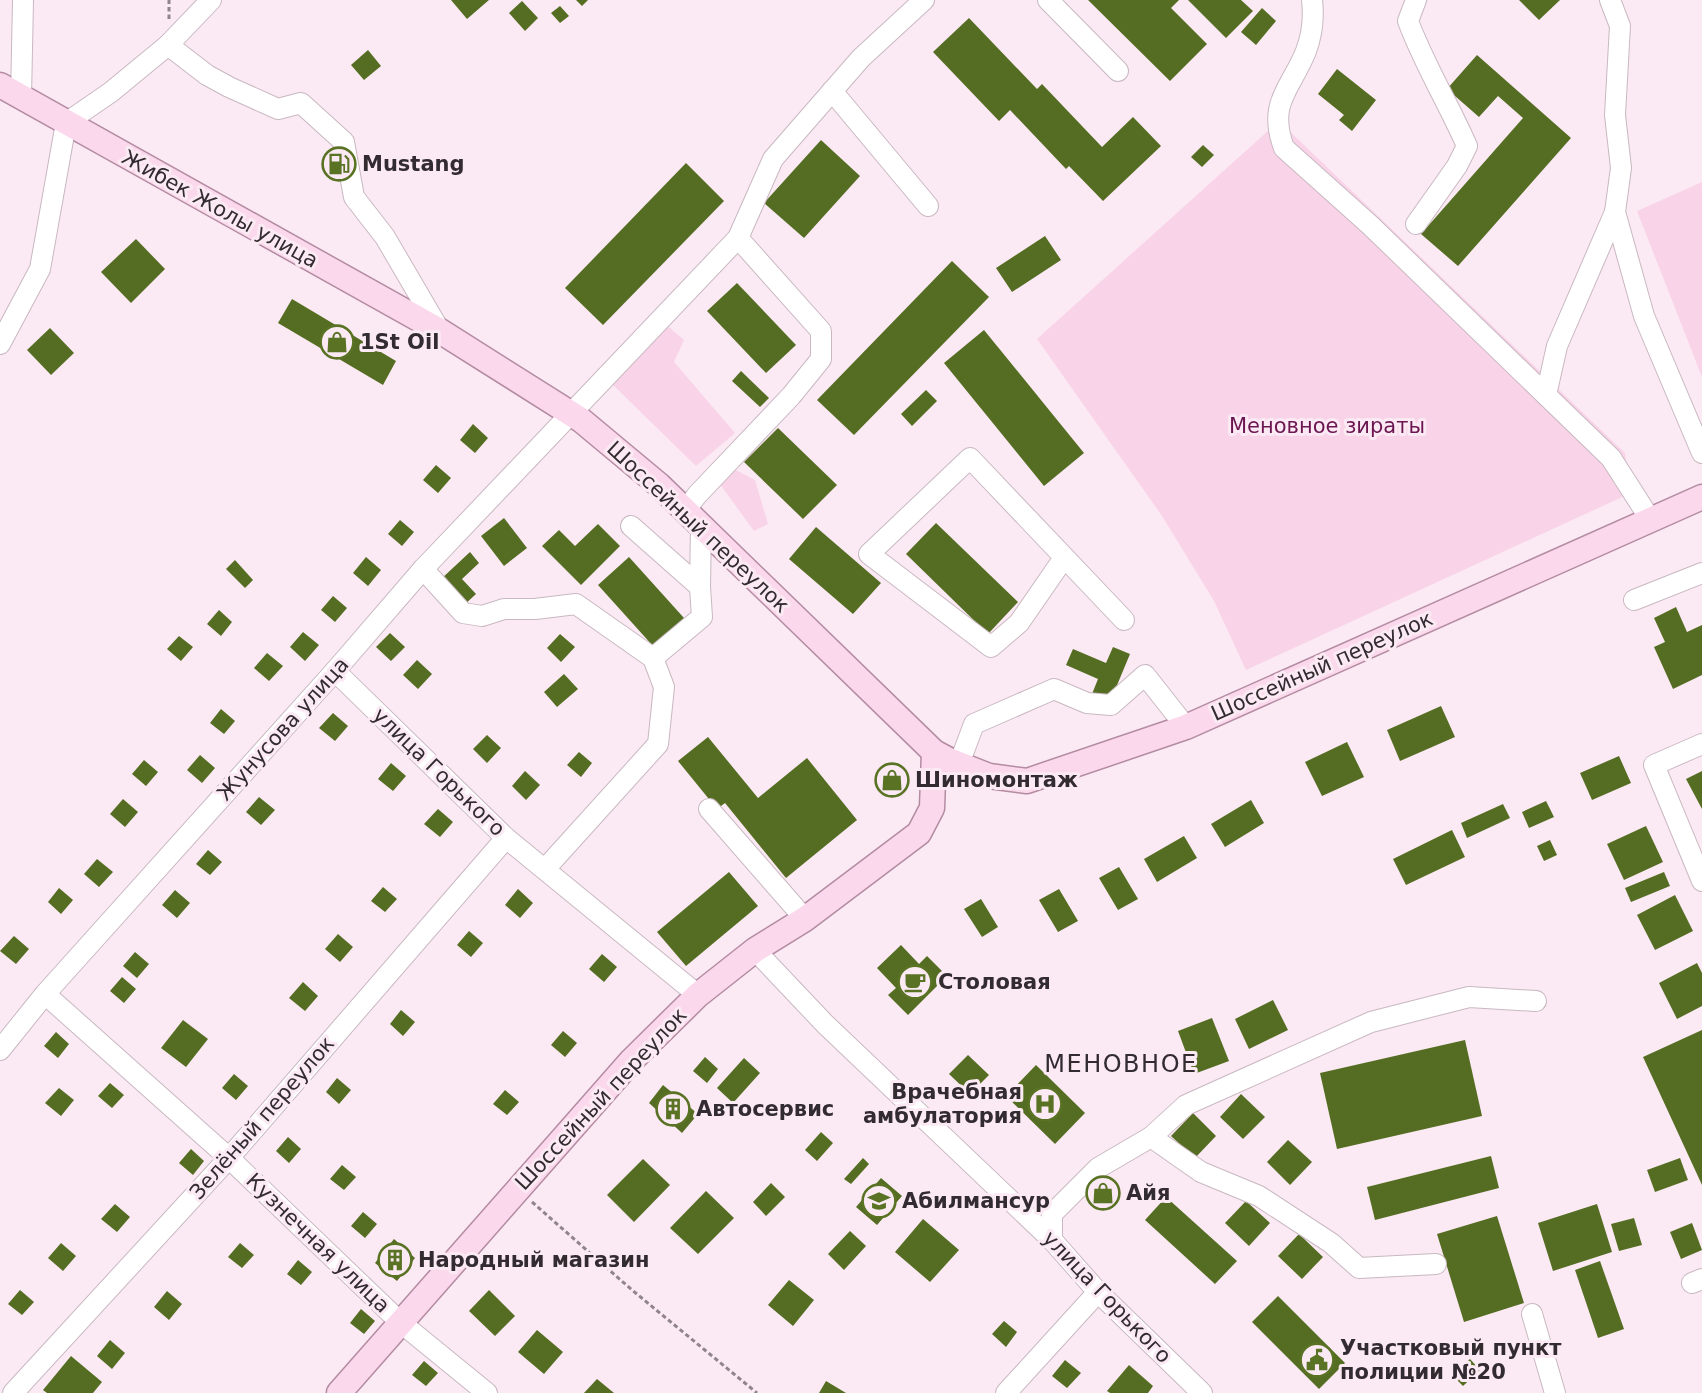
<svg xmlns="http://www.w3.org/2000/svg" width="1702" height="1393" viewBox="0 0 1702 1393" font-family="'DejaVu Sans',sans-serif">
  <rect width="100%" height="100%" fill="#fbeaf3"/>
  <g fill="#f9d4e9">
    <polygon points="1279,121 1625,453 1631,493 1246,670 1214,601 1162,516 1037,339"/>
    <polygon points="1702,182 1702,377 1637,211"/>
    <polygon points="664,323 684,340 674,362 735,433 696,466 613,385"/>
    <polygon points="734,469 755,480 768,524 754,531 719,483"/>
  </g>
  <g fill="#556d22">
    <polygon points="451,0 489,0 467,19"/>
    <polygon points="576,0 588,0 582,6"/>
    <polygon points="1088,0 1179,0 1171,8 1207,44 1170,81"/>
    <polygon points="1188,0 1241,0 1253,11 1226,38"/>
    <polygon points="1519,0 1560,0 1539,20"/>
    <polygon points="522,1 538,18 525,31 509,13"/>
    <polygon points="560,6 569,16 560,23 551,13"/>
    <polygon points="1262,8 1276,21 1256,45 1241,32"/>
    <polygon points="969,18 1037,89 1042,84 1102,147 1133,117 1161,146 1103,201 1069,166 1066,169 1010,110 999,121 933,52"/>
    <polygon points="368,50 381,66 364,80 351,65"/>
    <polygon points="1477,55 1571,138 1458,266 1421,234 1523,118 1498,96 1479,117 1447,89"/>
    <polygon points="1337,69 1376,100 1352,131 1339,120 1344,115 1318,94"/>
    <polygon points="821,140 860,176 804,238 764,203"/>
    <polygon points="1203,145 1214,155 1202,167 1191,157"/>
    <polygon points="686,163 724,201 603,325 565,288"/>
    <polygon points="1045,236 1061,260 1012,292 996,268"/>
    <polygon points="136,239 165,269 131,303 101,272"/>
    <polygon points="952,261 989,297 854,435 817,400"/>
    <polygon points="737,283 796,345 766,373 707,311"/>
    <polygon points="292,299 396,361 383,385 278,323"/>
    <polygon points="50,328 74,353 51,375 27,350"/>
    <polygon points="984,330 1084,453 1044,486 944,363"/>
    <polygon points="741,371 769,398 760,407 732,381"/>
    <polygon points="926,390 937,401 912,426 901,414"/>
    <polygon points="473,424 488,438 475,453 460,440"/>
    <polygon points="778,428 837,485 803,519 744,462"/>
    <polygon points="436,465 451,478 438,493 423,480"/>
    <polygon points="504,518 527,548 504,566 481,536"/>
    <polygon points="400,520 414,532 402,546 388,534"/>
    <polygon points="936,523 1018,602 988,634 906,554"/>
    <polygon points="598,524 620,546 581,585 542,546 559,530 575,546"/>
    <polygon points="816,527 881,583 853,614 789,559"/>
    <polygon points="470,552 479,563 462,579 476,594 463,606 440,580"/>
    <polygon points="366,557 381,570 368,586 353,573"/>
    <polygon points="629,557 684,618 653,646 598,585"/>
    <polygon points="235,560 253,580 245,588 226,569"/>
    <polygon points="333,596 347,608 335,622 321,610"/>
    <polygon points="1676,607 1687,632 1702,625 1702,675 1673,689 1654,647 1665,642 1654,618"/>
    <polygon points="219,610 232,622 221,636 207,624"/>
    <polygon points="303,632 319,645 305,661 290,647"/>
    <polygon points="390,633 405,647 391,661 376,647"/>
    <polygon points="560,634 575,647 561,662 547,648"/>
    <polygon points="179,636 193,647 181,661 167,649"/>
    <polygon points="1113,647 1130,654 1110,702 1092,694 1098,679 1066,665 1073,649 1106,663"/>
    <polygon points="267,653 283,666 269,681 254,668"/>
    <polygon points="417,660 432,674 418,689 403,675"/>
    <polygon points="564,674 578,689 557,707 544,692"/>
    <polygon points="1441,706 1455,737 1400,761 1387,730"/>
    <polygon points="221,709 235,721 224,734 210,723"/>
    <polygon points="333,713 348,726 335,741 319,728"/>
    <polygon points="487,735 501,748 487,763 473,749"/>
    <polygon points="708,737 758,798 807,758 857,820 786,878 725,803 717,809 678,761"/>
    <polygon points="1347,742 1364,777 1322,796 1305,762"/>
    <polygon points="579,752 592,763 581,777 567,765"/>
    <polygon points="200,755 215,768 202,783 187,770"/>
    <polygon points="1619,756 1631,783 1592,800 1580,773"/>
    <polygon points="144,760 158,772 146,786 132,774"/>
    <polygon points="391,763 406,776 393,791 378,779"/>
    <polygon points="891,764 908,782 893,795 877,777"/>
    <polygon points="525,771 540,785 526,800 512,786"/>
    <polygon points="1702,771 1702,809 1686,779"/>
    <polygon points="259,797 275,810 261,825 246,812"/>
    <polygon points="123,799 138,812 125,827 110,814"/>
    <polygon points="1251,800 1264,823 1225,847 1211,824"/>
    <polygon points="1546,801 1554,817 1529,828 1522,812"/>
    <polygon points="1503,804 1510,818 1467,838 1461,823"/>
    <polygon points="438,809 453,822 440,837 424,824"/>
    <polygon points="1646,826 1663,862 1624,880 1607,844"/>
    <polygon points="1452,830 1465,857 1406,885 1393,859"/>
    <polygon points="1184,836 1197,858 1157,882 1144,859"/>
    <polygon points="1550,840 1557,855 1544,861 1537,846"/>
    <polygon points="208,850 222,862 210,875 196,864"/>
    <polygon points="97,859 113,872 99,887 84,874"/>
    <polygon points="1119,867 1138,899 1118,910 1099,878"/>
    <polygon points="729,872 758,906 686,966 657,932"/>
    <polygon points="1664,872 1670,886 1631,902 1625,888"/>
    <polygon points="383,887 397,899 385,912 371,901"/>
    <polygon points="59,888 73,900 61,914 48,902"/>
    <polygon points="518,889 533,903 520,918 505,905"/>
    <polygon points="1059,889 1078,921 1058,932 1039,900"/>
    <polygon points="175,890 190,903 177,918 162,905"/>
    <polygon points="1675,895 1693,931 1655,950 1637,915"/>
    <polygon points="981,899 998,927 982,937 964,909"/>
    <polygon points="469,931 483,943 471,957 457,945"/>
    <polygon points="338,934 353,947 340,962 325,949"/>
    <polygon points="14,936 29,949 16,964 0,951"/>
    <polygon points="901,945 919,964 927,956 947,976 908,1015 888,995 896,988 877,968"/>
    <polygon points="135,952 149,964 137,978 123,966"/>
    <polygon points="602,954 617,967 604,982 589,969"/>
    <polygon points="1697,963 1702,973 1702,1006 1677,1019 1659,983"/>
    <polygon points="122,977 136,989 124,1003 110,991"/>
    <polygon points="303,982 318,996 305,1011 289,998"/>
    <polygon points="1273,1000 1288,1030 1249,1049 1235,1019"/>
    <polygon points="401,1010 415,1022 403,1036 390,1024"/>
    <polygon points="1212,1018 1229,1061 1194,1074 1178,1031"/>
    <polygon points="183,1020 208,1039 186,1067 161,1048"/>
    <polygon points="1702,1030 1702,1185 1643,1057"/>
    <polygon points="563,1031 577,1043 565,1057 551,1045"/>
    <polygon points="56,1032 69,1044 58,1058 44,1046"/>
    <polygon points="1465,1040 1482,1116 1337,1149 1320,1073"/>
    <polygon points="968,1055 989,1075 970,1094 949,1074"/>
    <polygon points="705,1057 718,1069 707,1083 693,1071"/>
    <polygon points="744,1058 760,1073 733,1103 717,1088"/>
    <polygon points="1036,1065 1085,1113 1055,1144 1006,1096"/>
    <polygon points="234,1074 248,1086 236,1100 222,1088"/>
    <polygon points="337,1078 351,1090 339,1104 326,1092"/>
    <polygon points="110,1083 124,1095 112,1108 98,1096"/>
    <polygon points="663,1085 698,1114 682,1133 649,1103"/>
    <polygon points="59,1088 74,1100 61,1116 45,1103"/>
    <polygon points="505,1090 519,1102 507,1115 493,1104"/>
    <polygon points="1241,1094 1265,1117 1243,1139 1220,1117"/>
    <polygon points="1193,1113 1216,1136 1195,1158 1171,1136"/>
    <polygon points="821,1132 833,1143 817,1161 805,1150"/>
    <polygon points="288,1137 301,1149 289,1163 276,1151"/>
    <polygon points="1288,1140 1312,1162 1290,1185 1267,1162"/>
    <polygon points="191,1149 204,1161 193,1175 179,1163"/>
    <polygon points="1491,1156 1499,1188 1375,1220 1367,1187"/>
    <polygon points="863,1158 869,1164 851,1184 844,1179"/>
    <polygon points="1680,1158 1688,1180 1655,1192 1647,1170"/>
    <polygon points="643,1159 670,1185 634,1222 607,1195"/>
    <polygon points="342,1165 356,1177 344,1190 330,1179"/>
    <polygon points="881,1178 902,1196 877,1225 856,1207"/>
    <polygon points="1105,1178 1118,1189 1100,1209 1087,1197"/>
    <polygon points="771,1183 785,1197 766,1216 753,1202"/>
    <polygon points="706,1191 734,1218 698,1254 670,1228"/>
    <polygon points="1166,1197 1237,1261 1215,1284 1145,1220"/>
    <polygon points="1246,1201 1270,1223 1249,1246 1225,1223"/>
    <polygon points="115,1204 130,1217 117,1232 101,1219"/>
    <polygon points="1597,1204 1612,1252 1553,1271 1538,1223"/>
    <polygon points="363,1212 377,1224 365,1238 351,1226"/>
    <polygon points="1497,1216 1524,1303 1464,1322 1437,1234"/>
    <polygon points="1634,1218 1642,1245 1619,1251 1611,1224"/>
    <polygon points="923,1219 959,1250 930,1282 895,1252"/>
    <polygon points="1692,1223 1702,1250 1681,1259 1670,1232"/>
    <polygon points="850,1231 866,1246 844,1270 828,1254"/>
    <polygon points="1299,1234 1323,1257 1302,1279 1278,1256"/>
    <polygon points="394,1239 415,1258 397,1281 375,1263"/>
    <polygon points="61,1243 76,1256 63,1271 48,1258"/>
    <polygon points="240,1243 254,1255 242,1268 228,1257"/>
    <polygon points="298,1260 312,1272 301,1285 287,1274"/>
    <polygon points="1600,1261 1624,1329 1598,1338 1575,1270"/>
    <polygon points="789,1280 814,1300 793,1326 768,1305"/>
    <polygon points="20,1290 34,1302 22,1315 8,1304"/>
    <polygon points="489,1290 515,1316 495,1336 469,1311"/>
    <polygon points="167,1291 182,1304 169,1320 154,1307"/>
    <polygon points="1278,1296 1345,1363 1319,1389 1252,1322"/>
    <polygon points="361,1309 375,1321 364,1334 350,1323"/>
    <polygon points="1004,1321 1017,1332 1006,1347 992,1334"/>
    <polygon points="537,1330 563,1352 544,1374 518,1352"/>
    <polygon points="110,1340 125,1353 112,1369 97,1356"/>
    <polygon points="71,1356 102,1382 93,1393 47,1393 43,1390"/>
    <polygon points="1470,1359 1480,1370 1463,1386 1452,1375"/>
    <polygon points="1065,1360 1081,1373 1067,1388 1052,1376"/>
    <polygon points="424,1361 438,1373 426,1386 412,1375"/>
    <polygon points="1129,1365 1153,1386 1148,1393 1110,1393 1107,1391"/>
    <polygon points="597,1379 614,1393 584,1393"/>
    <polygon points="826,1381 846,1393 819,1393"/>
  </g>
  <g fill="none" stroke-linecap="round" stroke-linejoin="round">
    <defs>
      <g id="minor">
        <polyline points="1048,0 1118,71"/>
        <path d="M 1312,0 C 1314,17 1312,35 1306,51 C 1291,89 1267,102 1284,148 L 1370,225 L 1611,458 L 1650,519"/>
        <polyline points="1610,0 1620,26 1615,115 1621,168 1615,212 1644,316 1702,453"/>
        <polyline points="168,45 211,0"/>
        <polyline points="832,91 928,206"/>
        <polyline points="21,98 23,0"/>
        <path d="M 1416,224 L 1457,166 L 1467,146 C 1448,103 1424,64 1408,21 L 1416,0"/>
        <polyline points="0,344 40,269 66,123 111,92 168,45 207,75 229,87 278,109 301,103 344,142 354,197 385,237 440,331"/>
        <polyline points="1546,395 1557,346 1615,212"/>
        <polyline points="685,511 697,495 791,396 821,359 821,331 738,238"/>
        <polyline points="631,526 700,587"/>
        <polyline points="1066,559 1059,565 1019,623 991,647 869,554 970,458 1124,620"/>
        <polyline points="423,569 463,613 482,616 504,609 535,609 576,604 653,658 664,687 658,744 545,869"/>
        <polyline points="1634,600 1702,573"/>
        <polyline points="653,658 702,617 700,587 701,526"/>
        <polyline points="335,671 506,838 698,995"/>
        <polyline points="1702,744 1654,765 1702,881"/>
        <polyline points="959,764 974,724 1054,689 1087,703 1111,705 1145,675 1186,727"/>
        <polyline points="709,809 805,919"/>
        <polyline points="755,950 825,1024 1052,1240 1098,1292 1202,1393"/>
        <polyline points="45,994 229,1158 400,1322 487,1393"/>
        <polyline points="0,1050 45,994 335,671 423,569 738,238 773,159 861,58 924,0"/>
        <polyline points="1151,1137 1186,1105 1371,1022 1469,997 1536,1001"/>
        <polyline points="1052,1240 1052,1214 1098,1168 1151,1137 1201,1172 1259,1196 1331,1243 1359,1268 1436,1264"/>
        <polyline points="1692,1283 1702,1279"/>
        <polyline points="1532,1314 1555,1393"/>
        <polyline points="13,1393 229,1158 506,838"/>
        <polyline points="1006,1393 1098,1292"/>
      </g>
      <g id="major">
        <polyline points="0,85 440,331 581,420 659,485 934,752 951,761 989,776 1027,781 1186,727 1702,497"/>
        <polyline points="339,1393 632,1060 698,995 755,950 805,919 919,833 932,808 934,752"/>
      </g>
    </defs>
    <use href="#minor" stroke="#c9b8c1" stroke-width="22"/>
    <use href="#major" stroke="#b38ba2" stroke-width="27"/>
    <g stroke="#91858c" stroke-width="3" stroke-dasharray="4.5 3" stroke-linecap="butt">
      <polyline points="169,19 169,0"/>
      <polyline points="532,1202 632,1290 757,1393"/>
    </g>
    <use href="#minor" stroke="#fff" stroke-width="20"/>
    <use href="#major" stroke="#fbd8ec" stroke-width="24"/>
  </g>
  <defs>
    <symbol id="fuel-ring" viewBox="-11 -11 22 22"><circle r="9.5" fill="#fbeaf3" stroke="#597224" stroke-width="1.5"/><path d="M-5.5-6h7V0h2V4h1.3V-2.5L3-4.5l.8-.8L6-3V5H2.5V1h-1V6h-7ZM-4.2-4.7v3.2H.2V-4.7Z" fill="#597224"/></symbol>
    <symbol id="shop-ring" viewBox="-11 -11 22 22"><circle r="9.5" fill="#fbeaf3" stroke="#597224" stroke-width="1.5"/><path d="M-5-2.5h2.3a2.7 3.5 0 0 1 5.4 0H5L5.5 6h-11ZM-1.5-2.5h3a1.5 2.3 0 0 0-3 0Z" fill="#597224"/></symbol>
    <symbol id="cafe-ring" viewBox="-11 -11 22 22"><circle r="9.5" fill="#fbeaf3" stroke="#597224" stroke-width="1.5"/><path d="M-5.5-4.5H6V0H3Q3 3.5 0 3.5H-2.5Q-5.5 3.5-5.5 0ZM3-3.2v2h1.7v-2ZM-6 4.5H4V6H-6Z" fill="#597224"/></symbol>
    <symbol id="hospital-ring" viewBox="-11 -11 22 22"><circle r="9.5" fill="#fbeaf3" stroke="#597224" stroke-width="1.5"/><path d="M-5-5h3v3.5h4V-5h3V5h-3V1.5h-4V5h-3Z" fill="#597224"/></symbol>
    <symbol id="building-ring" viewBox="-11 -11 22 22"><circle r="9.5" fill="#fbeaf3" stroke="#597224" stroke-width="1.5"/><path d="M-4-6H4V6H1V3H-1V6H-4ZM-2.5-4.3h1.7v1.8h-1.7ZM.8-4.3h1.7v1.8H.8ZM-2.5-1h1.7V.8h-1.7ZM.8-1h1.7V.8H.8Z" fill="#597224"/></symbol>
    <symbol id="school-ring" viewBox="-11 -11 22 22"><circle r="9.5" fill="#fbeaf3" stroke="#597224" stroke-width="1.5"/><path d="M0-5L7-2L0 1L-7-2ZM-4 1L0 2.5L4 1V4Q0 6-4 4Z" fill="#597224"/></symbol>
    <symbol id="civic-ring" viewBox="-11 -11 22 22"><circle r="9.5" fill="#fbeaf3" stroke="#597224" stroke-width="1.5"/><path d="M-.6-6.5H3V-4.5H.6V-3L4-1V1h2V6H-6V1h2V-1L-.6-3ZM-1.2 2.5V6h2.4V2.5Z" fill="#597224"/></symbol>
  </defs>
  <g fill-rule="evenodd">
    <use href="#fuel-ring" x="320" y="145" width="38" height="38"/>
    <use href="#shop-ring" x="318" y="323" width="38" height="38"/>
    <use href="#shop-ring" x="873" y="761" width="38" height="38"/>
    <use href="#cafe-ring" x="896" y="963" width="38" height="38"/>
    <use href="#hospital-ring" x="1026" y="1085" width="38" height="38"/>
    <use href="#building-ring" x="654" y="1090" width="38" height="38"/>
    <use href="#shop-ring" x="1084" y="1174" width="38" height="38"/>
    <use href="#school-ring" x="860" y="1182" width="38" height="38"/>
    <use href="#building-ring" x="376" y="1241" width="38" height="38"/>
    <use href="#civic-ring" x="1298" y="1341" width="38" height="38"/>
  </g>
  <g text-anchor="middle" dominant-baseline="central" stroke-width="6" stroke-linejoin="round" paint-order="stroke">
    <g font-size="21" font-weight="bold" fill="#322b2f" stroke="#fbeaf3" text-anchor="start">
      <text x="362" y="164">Mustang</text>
      <text x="360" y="342">1St Oil</text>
      <text x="915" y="780">Шиномонтаж</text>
      <text x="938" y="982">Столовая</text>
      <text x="1022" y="1092" text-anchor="end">Врачебная<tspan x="1022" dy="24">амбулатория</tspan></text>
      <text x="696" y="1109">Автосервис</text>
      <text x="1126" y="1193">Айя</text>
      <text x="902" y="1201">Абилмансур</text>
      <text x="418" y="1260">Народный магазин</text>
      <text x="1340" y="1348">Участковый пункт<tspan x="1340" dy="24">полиции №20</tspan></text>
    </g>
    <g font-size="21" fill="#322b2f" stroke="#fbeaf3">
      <text transform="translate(220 209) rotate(29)">Жибек Жолы улица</text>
      <text transform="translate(698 527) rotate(43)">Шоссейный переулок</text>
      <text transform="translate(1322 666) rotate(-24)">Шоссейный переулок</text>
      <text transform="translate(283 729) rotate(-48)">Жунусова улица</text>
      <text transform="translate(439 772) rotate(44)">улица Горького</text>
      <text transform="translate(601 1099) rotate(-47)">Шоссейный переулок</text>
      <text transform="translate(262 1118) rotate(-49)">Зелёный переулок</text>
      <text transform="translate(318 1243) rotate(44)">Кузнечная улица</text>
      <text transform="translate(1107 1297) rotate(46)">улица Горького</text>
    </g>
    <g font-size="21" fill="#6b1551" stroke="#fbeaf3">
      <text x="1327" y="426">Меновное зираты</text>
    </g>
    <g font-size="24" letter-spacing="1.5" fill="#322b2f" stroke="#fbeaf3">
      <text x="1121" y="1064">МЕНОВНОЕ</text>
    </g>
  </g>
</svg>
